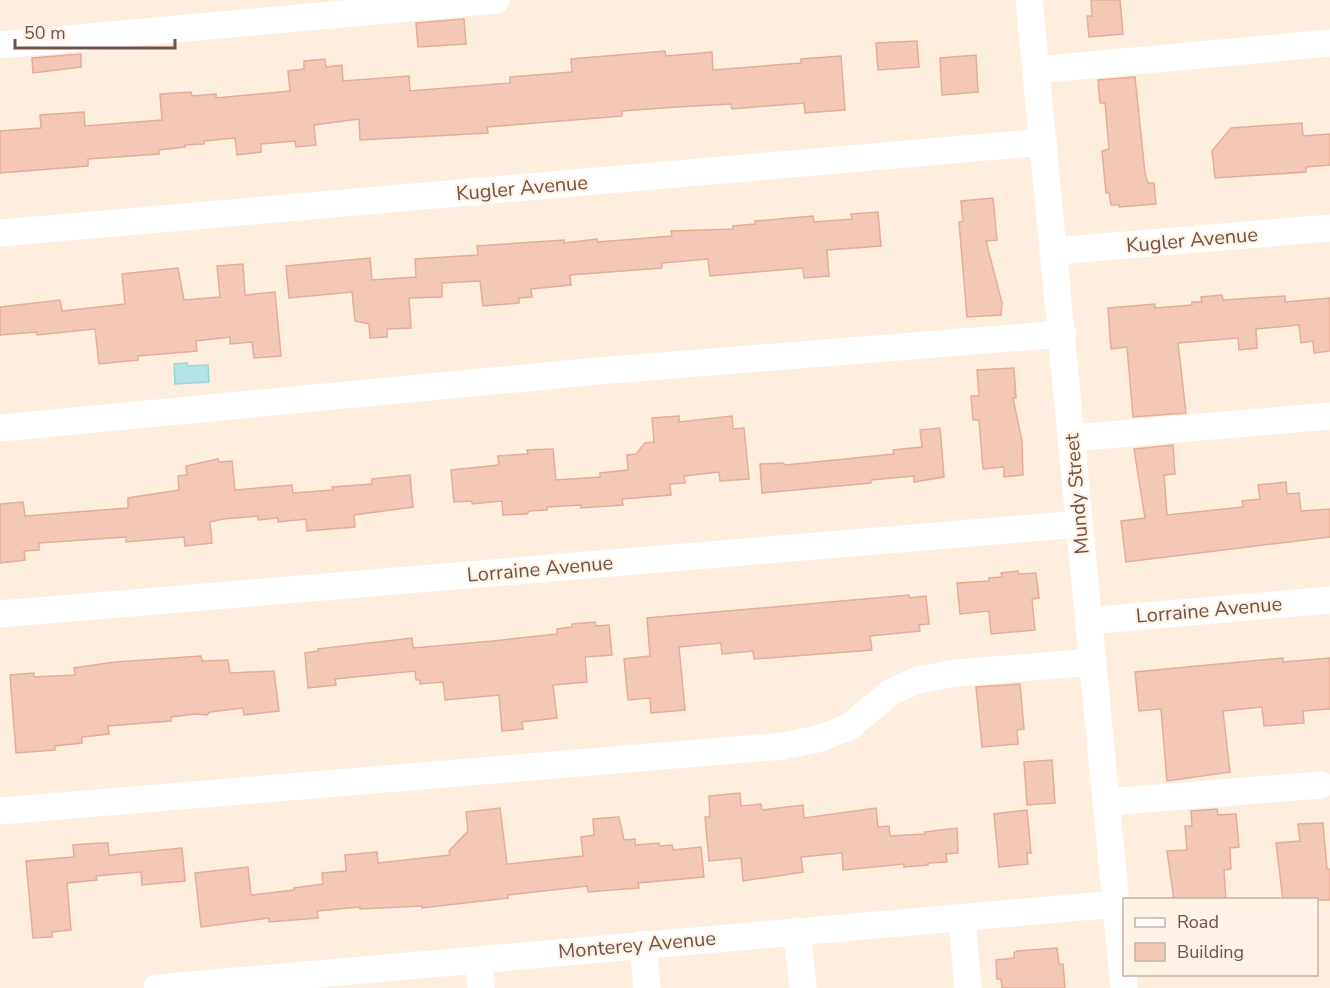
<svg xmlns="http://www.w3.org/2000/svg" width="1330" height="988" viewBox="0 0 1330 988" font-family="'Nunito Sans',sans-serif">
  <rect width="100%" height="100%" fill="#fdeedf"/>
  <polygon fill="#b4e4e6" stroke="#9ad5d8" stroke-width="1.5" points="187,363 188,366 208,365 209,382 175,384 174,364"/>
  <g fill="#f3c8b6" stroke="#e6ac96" stroke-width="1.5">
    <polygon points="1091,0 1120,0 1123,34 1089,37 1087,16 1092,16"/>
    <polygon points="464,19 466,44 418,47 416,23"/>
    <polygon points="917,41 919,67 878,70 876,43"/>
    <polygon points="665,51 666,56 712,52 713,70 801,63 801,59 841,56 845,110 805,113 804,103 732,109 731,104 677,107 622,111 622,116 487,127 488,133 360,140 359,119 314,125 316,145 296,147 295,141 261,144 261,152 237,155 235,138 204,141 204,144 185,145 185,147 159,150 159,154 88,159 88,166 0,173 0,131 41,128 40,115 84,112 85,126 162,120 160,94 191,92 192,96 216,94 216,98 290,91 288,71 304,69 304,61 325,59 326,67 342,65 343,81 409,76 410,91 510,83 510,77 572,72 571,59"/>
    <polygon points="81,54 81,67 33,73 32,58"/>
    <polygon points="976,55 978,92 942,95 940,58"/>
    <polygon points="1135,77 1145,173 1148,183 1154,183 1156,204 1119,207 1119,205 1111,205 1109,192 1106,193 1102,151 1109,149 1105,103 1100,103 1098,80"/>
    <polygon points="1302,123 1303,136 1330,134 1330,165 1306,167 1306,172 1215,178 1212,151 1231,128"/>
    <polygon points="993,198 997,240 986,241 1002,303 1001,315 967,317 959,222 963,221 961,201"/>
    <polygon points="878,212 881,246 827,250 829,276 804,278 803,268 710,276 708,259 662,263 662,268 570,275 571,285 531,289 532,297 519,298 519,303 483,306 480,281 442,283 442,297 409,298 411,328 387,329 387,337 370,338 369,324 355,321 352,292 289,298 286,266 370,258 372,280 416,277 415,259 478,255 477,246 564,240 564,243 597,239 598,242 672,236 671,231 733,229 733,226 755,224 755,221 813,216 814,222 852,219 851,214"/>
    <polygon points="243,264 245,295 275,292 281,356 254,358 252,342 230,344 230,337 196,341 197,351 138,356 138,360 99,364 95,329 37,335 37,332 0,335 0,307 60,300 62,311 125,304 122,274 178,268 184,300 220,297 217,266"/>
    <polygon points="1222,295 1223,300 1285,296 1285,302 1330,298 1330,351 1314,353 1313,341 1301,343 1299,325 1256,329 1257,348 1239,350 1238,338 1178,343 1186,413 1133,417 1127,347 1111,349 1108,308 1155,304 1155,308 1192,305 1192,302 1202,302 1201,297"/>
    <polygon points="1014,368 1016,398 1013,398 1022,441 1023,475 1004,477 1004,467 983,469 979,420 973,420 971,396 979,396 977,370"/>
    <polygon points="679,416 679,422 732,416 733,429 744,428 749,479 720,481 719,472 684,476 685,483 670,484 671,495 622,499 623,505 581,508 581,505 547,507 547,510 529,511 527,514 503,515 502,501 472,504 472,501 454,502 451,470 499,465 498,456 528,454 527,450 553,449 556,480 600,477 600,473 628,470 627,455 636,454 645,443 654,442 652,418"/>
    <polygon points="940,428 944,477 914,482 914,476 871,480 871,483 762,493 760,464 783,463 785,465 894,454 893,450 922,447 920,430"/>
    <polygon points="1173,445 1175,474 1164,475 1167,515 1243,507 1242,501 1260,499 1258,485 1286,482 1287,494 1299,493 1301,511 1330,509 1330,537 1126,562 1121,521 1145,518 1134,449"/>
    <polygon points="218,459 219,462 232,461 235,490 292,485 293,493 333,490 332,487 372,484 372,479 410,475 413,507 354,515 355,527 307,531 306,519 278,522 278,518 258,520 258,516 223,519 210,522 212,543 185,546 184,537 126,542 126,537 39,543 39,550 24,551 25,560 0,563 0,504 23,502 25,516 128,508 128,498 179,490 178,476 187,475 186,466"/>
    <polygon points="1018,571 1018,574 1036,573 1039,598 1032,599 1035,630 991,634 989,611 960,614 957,583 989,581 989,578 1002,577 1001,573"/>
    <polygon points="909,595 909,598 926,596 929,624 919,625 920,631 870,636 872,650 754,659 753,651 722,654 721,643 679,647 685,710 651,713 650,698 628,700 624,659 650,656 647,618"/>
    <polygon points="595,622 596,626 609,625 612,655 585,657 587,682 553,685 557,718 522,722 523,729 502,731 499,695 445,700 443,682 420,684 420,680 416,680 415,671 335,679 336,685 308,688 305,653 318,651 318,649 412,638 413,648 493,641 557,634 557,629 572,627 572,624"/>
    <polygon points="201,656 202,661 228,660 230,673 274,671 279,711 244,715 243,708 210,712 207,715 196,714 171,717 171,721 108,726 109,734 82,737 82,743 55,746 55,750 16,753 10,675 34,673 34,677 75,675 74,668 115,662"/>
    <polygon points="1283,658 1283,662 1330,658 1330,709 1303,711 1304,723 1264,726 1262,707 1223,711 1230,772 1167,781 1161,709 1139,711 1135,672"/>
    <polygon points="1020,684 1024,729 1017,730 1018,744 982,747 976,687"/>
    <polygon points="1052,760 1055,803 1027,805 1024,762"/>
    <polygon points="740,793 741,806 761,804 762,810 803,805 804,818 876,808 878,827 889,826 890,836 925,834 925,832 957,828 958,853 946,854 947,862 928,863 928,865 904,867 904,864 843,870 842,853 801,857 803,872 743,881 741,858 709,861 705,817 710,817 709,796"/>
    <polygon points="500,808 507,864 583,856 581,837 594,835 593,819 619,817 624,840 635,839 635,845 659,843 660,846 672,845 673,850 701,847 704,877 638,883 639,888 613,890 588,892 587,886 508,895 508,898 422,908 422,906 360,909 360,907 317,911 318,918 269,922 269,918 201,927 195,873 248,867 251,895 294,890 294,888 323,884 322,873 346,871 345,855 377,852 378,863 450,855 449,851 468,831 466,812"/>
    <polygon points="1217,809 1218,815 1236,814 1239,847 1230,848 1231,869 1224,870 1226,900 1174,900 1167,851 1187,850 1185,826 1192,826 1191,811"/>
    <polygon points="1027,810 1031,853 1027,853 1028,864 999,867 994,814"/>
    <polygon points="1323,823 1327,869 1330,869 1330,900 1283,900 1276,843 1300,841 1298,824"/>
    <polygon points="100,843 108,843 109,855 182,848 185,881 142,885 141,872 96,876 97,880 67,883 71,930 52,932 52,937 33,938 26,861 74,857 73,845"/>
    <polygon points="1057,948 1059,964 1063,964 1065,988 1002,988 1001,979 997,979 996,960 1014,958 1014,953 1017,951"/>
  </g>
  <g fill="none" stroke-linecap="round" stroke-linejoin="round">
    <g stroke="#fff" stroke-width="27">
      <polyline points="1029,0 1124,988"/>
      <polyline points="0,45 496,0"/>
      <polyline points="1036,70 1330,43"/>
      <polyline points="0,233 1044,142"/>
      <polyline points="1055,251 1330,228"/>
      <polyline points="0,428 598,371 1063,334"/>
      <polyline points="1072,438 1330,416"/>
      <polyline points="0,614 1079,524"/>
      <polyline points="1088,621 1330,600"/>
      <polyline points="1107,802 1321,785"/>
      <polyline points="0,811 783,746 818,739 849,727 891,692 918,680 956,673 1093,662"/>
      <polyline points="962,919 968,988"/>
      <polyline points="797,931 803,988"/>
      <polyline points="643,944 647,988"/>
      <polyline points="478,961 481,988"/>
      <polyline points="157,988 1116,904"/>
    </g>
  </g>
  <g text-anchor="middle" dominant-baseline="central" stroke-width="4.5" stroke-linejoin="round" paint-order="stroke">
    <g font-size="20" fill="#735246" stroke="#fff2e6">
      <text transform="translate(522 188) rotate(-5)">Kugler Avenue</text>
      <text transform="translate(1192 240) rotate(-5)">Kugler Avenue</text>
      <text transform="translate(1077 494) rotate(-95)">Mundy Street</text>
      <text transform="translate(540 569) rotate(-5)">Lorraine Avenue</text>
      <text transform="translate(1209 610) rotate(-5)">Lorraine Avenue</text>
      <text transform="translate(637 945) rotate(-5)">Monterey Avenue</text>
    </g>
  </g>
  <rect x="1123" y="898" width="195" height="78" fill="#fff2e6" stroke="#c7b2a6" stroke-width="1.5"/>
  <rect x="1135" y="918" width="30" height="9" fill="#ffffff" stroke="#c7b2a6" stroke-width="1.5"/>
  <text x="1177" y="928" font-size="18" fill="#735246">Road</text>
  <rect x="1135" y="943" width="30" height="18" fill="#f3c8b6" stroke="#c7b2a6" stroke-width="1.5"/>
  <text x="1177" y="958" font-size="18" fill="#735246">Building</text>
  <path d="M15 39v9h160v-9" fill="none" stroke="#735246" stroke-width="3"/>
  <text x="24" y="39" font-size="18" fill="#735246" stroke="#fff2e6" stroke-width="4.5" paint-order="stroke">50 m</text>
</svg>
